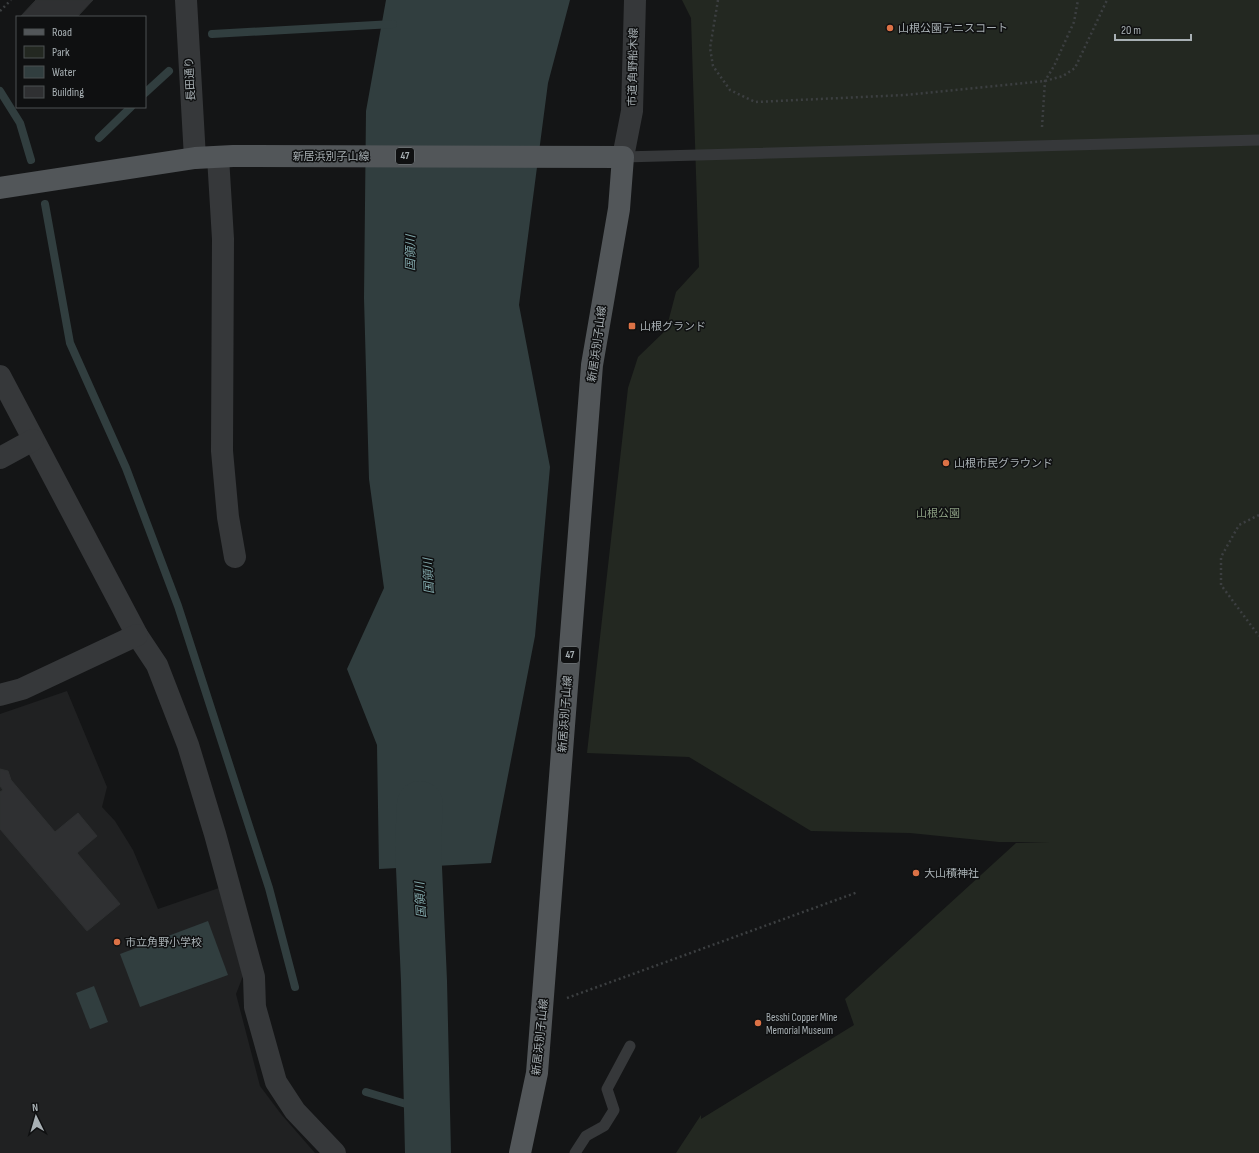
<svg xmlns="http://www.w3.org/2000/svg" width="1259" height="1153" viewBox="0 0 1259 1153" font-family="'Sofia Sans Condensed','Noto Sans JP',sans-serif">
  <rect width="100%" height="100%" fill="#141516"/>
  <polygon fill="#202122" points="67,691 107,787 102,807 115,821 133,850 158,909 219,888 243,976 236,994 260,1086 281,1114 315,1153 0,1153 0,714"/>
  <polygon fill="#232821" points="682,0 1259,0 1259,1153 676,1153 701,1115 701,1119 854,1025 845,999 1016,843 1050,842 999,842 910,833 811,831 689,757 587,753 628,388 638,357 666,330 676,292 699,267 691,18"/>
  <g fill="#313e3f">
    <polygon points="386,0 570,0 548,83 519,305 550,467 535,636 491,863 379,869 377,745 347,669 384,588 369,479 364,298 366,111"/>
    <polygon points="208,921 228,975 140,1007 120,954"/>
    <polygon points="94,986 108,1022 90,1029 76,993"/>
  </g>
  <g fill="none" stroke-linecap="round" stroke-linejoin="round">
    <g stroke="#313e3f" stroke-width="8">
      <polyline points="212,34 393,24"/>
      <polyline points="0,91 20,123 31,160"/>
      <polyline points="145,93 169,71"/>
      <polyline points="99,138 131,107"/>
      <polyline points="45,204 70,343 126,468 178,606 269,888 295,987"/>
      <polyline points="366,1092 426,1110"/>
    </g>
    <polyline stroke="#313e3f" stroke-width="46" points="420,804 418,845 424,981 428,1153"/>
  </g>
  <g fill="#2f3032" stroke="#2e3031">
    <polygon points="36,0 93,0 77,17 20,17"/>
    <polygon points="0,769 8,771 11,780 55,832 78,813 97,836 77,853 120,904 87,931 0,829 0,792 3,790 0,786"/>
  </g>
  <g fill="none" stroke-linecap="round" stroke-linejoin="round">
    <g stroke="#3c3f41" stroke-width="2.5" stroke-dasharray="2 3" stroke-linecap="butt">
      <polyline points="718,0 710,48 713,66 730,90 755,102 905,95 1045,81 1063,76 1075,68 1107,0"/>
      <polyline points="0,11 11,0"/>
      <polyline points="1042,127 1045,81 1054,66 1074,22 1078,0"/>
      <polyline points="1259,515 1239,525 1221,557 1221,585 1259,636"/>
      <polyline points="567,998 858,892"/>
    </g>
    <g stroke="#36383a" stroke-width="11">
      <polyline points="623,157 1259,140"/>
      <polyline points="575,1153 586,1136 604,1126 614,1110 607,1089 630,1046"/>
    </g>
    <g stroke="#36383a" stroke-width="22">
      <polyline points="218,157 223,239 222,451 228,517 235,557"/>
      <polyline points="0,376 137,635 157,665 188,745 215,834 254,977 255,1007 276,1082 295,1111 335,1153"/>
      <polyline points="0,458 33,440"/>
      <polyline points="0,695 22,689 137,635"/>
    </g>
    <g stroke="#36383a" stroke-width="22">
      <polyline points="186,0 195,158"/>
      <polyline points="623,157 632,111 635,0"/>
    </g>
    <polyline stroke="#525659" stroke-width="22" points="0,188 195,158 233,156 623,157 619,209 592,365 537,1073 520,1153"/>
  </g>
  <g fill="#dc7246" stroke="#0f1011" stroke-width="1.5">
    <circle cx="890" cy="28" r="4"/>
    <rect x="628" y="322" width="8" height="8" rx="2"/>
    <circle cx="946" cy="463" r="4"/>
    <circle cx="916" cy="873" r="4"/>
    <circle cx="117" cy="942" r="4"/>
    <circle cx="758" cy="1023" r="4"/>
  </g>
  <g text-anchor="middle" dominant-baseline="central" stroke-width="3" stroke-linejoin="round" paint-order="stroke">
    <g fill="#0f1011" stroke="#7a8083" stroke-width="1">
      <rect x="396" y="148" width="18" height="16" rx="3"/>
      <rect x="561" y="647" width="18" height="16" rx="3"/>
    </g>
    <g font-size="10" font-weight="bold" fill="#a8b0b4">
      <text x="405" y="156">47</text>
      <text x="570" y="655">47</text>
    </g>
    <g font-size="11" fill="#a8b0b4" stroke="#0f1011" text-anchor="start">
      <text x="898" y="28">山根公園テニスコート</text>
      <text x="640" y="326">山根グランド</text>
      <text x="954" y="463">山根市民グラウンド</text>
      <text x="924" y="873">大山積神社</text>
      <text x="125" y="942">市立角野小学校</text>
      <text x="766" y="1017">Besshi Copper Mine<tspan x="766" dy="13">Memorial Museum</tspan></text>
    </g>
    <g font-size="11" fill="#a8b0b4" stroke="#0f1011">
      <text transform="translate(633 67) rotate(-89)">市道 角野船木線</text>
      <text transform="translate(190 79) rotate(-93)">長田通り</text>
      <text x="331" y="156">新居浜別子山線</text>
      <text transform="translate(597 344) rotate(-82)">新居浜別子山線</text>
      <text transform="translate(565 714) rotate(-86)">新居浜別子山線</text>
      <text transform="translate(540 1037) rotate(-84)">新居浜別子山線</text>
    </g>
    <g font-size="11" fill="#8a9d81" stroke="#0f1011">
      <text x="938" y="513">山根公園</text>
    </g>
    <g font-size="12" font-style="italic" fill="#82a8ab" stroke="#0f1011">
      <text transform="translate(411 253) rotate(-89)">国領川</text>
      <text transform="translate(429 576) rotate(-92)">国領川</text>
      <text transform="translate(421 900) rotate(-93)">国領川</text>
    </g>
  </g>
  <rect x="16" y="16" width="130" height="92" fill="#0f1011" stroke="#4c5052"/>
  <rect x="24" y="29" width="20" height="6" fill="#525659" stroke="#4c5052"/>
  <text x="52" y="36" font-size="12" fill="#a8b0b4">Road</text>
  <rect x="24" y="46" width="20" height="12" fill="#232821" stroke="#4c5052"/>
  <text x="52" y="56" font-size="12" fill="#a8b0b4">Park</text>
  <rect x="24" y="66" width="20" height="12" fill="#313e3f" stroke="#4c5052"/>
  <text x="52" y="76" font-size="12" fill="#a8b0b4">Water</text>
  <rect x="24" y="86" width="20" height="12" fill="#2f3032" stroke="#4c5052"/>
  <text x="52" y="96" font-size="12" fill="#a8b0b4">Building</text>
  <g transform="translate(36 1117) rotate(355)" stroke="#0f1011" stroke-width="3" paint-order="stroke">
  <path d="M0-3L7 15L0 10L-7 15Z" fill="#a8b0b4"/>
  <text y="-6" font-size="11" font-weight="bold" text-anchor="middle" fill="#a8b0b4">N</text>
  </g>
  <path d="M1115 34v6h76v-6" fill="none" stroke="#a8b0b4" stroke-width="2"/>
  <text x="1121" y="34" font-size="12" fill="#a8b0b4" stroke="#0f1011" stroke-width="3" paint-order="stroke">20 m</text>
</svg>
